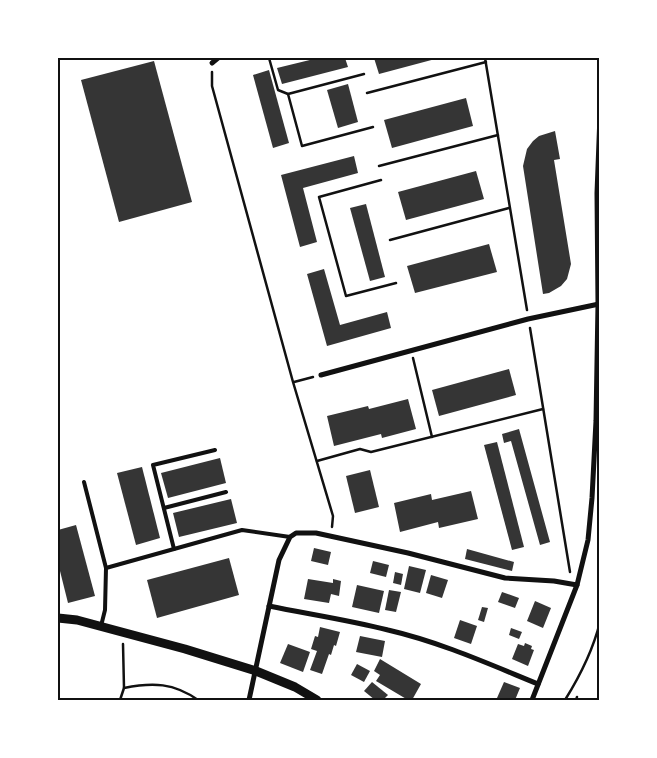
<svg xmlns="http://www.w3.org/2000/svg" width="657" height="758" viewBox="0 0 657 758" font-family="'Fira Sans Condensed',sans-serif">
  <rect width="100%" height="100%" fill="#fff"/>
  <g fill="#353535">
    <polygon points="318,58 345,58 348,67 282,84 277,68"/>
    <polygon points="374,58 439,58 379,74"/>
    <polygon points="154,61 192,202 119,222 81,80"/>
    <polygon points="269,70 289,143 273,148 253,75"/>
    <polygon points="348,84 358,122 338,128 327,90"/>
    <polygon points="466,98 473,126 392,148 384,120"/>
    <polygon points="555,131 560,159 554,160 571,264 567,279 561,286 549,293 543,294 523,166 527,149 533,141 539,136"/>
    <polygon points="354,156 358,173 303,188 317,242 300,247 281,175"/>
    <polygon points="476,171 484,199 406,220 398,192"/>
    <polygon points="366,204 385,277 370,281 350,208"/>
    <polygon points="489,244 497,272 415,293 407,266"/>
    <polygon points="324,269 340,325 387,312 391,328 327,346 307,274"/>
    <polygon points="509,369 516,395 439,416 432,390"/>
    <polygon points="408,399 416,429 382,438 381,434 334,446 327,416 368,406 369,409"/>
    <polygon points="519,429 550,542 540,545 511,441 504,443 502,434"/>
    <polygon points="497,442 524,547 512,550 484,445"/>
    <polygon points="220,458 226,483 168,498 161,473"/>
    <polygon points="142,467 160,538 136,545 117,473"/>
    <polygon points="370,470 379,507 355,513 346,476"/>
    <polygon points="471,491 478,519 439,528 438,522 400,532 394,503 431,494 432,500"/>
    <polygon points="231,499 237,523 179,537 173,513"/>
    <polygon points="76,525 95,596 68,603 58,563 58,530"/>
    <polygon points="314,548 331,552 328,565 311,561"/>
    <polygon points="467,549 514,562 512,571 465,559"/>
    <polygon points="229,558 239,595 157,618 147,580"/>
    <polygon points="373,561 389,565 386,577 370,573"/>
    <polygon points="409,566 426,570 420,593 404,589"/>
    <polygon points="395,572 403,574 401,585 393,583"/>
    <polygon points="431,575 448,580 442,598 426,593"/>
    <polygon points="308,579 333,583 333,579 341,581 339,596 331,594 329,603 304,599"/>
    <polygon points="357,585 384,591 379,613 352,607"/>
    <polygon points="389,590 401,592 396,612 385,610"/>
    <polygon points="502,592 519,598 515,608 498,602"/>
    <polygon points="535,601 551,608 543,628 527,621"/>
    <polygon points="482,607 488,608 484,622 478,620"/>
    <polygon points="460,620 477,626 471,644 454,638"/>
    <polygon points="320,627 340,632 336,646 334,645 331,655 329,654 322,674 310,670 317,651 311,649 315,636 318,637"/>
    <polygon points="511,628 522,632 519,639 509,635"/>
    <polygon points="360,636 385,641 382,657 356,652"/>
    <polygon points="525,643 532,646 531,649 534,650 528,666 512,659 518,644 524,646"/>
    <polygon points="288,644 310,652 303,672 280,663"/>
    <polygon points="380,659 421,684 412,700 408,700 376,681 380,675 374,671"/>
    <polygon points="357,664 370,671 364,682 351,675"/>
    <polygon points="372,682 388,695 383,700 375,700 364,691"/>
    <polygon points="504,682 520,688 515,700 504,700 497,698"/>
  </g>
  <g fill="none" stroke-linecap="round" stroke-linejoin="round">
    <g stroke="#111" stroke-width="2.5">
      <polyline points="269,58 278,90 288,94"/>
      <polyline points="485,58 527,310"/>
      <polyline points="212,72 212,86 293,382 333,516 332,527"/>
      <polyline points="364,74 288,94 302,146 373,127"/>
      <polyline points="367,93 486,62"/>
      <polyline points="379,166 498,135"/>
      <polyline points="381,180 319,197 346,296 396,283"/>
      <polyline points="390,240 509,208"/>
      <polyline points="530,328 570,572"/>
      <polyline points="413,358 432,437"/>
      <polyline points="294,382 313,377"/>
      <polyline points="317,461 360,449 371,452 543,409"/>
      <polyline points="123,644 124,688"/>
      <path d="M 120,700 L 124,688 C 153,682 174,683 198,700"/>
      <path d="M 565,700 C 580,676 593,650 600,622"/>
      <polyline points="576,700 577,697"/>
    </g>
    <g stroke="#111" stroke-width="4">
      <polyline points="84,482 106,568"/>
      <polyline points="164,508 226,492"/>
      <polyline points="174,549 153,465 215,450"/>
      <polyline points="101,626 105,610 106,568 242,530 290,537"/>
    </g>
    <g stroke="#111" stroke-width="5">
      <polyline points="212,63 218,58"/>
      <polyline points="321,375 528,319 599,304"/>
      <path d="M 269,606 C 308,614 349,620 388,630 C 440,642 489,664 538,684"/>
      <polyline points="249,700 279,560 290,537 296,533 316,533 408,553 505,578 554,581 577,585"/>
      <polyline points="532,700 577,585 588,540 592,498 596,421 598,304 597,193 600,115"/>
    </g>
    <polyline stroke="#111" stroke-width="9" points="58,618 77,620 185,649 256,671 295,687 317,700"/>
  </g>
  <rect width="657" height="758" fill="none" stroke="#ffffff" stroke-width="118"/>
  <rect x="59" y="59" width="539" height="640" fill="none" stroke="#111" stroke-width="2"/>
</svg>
